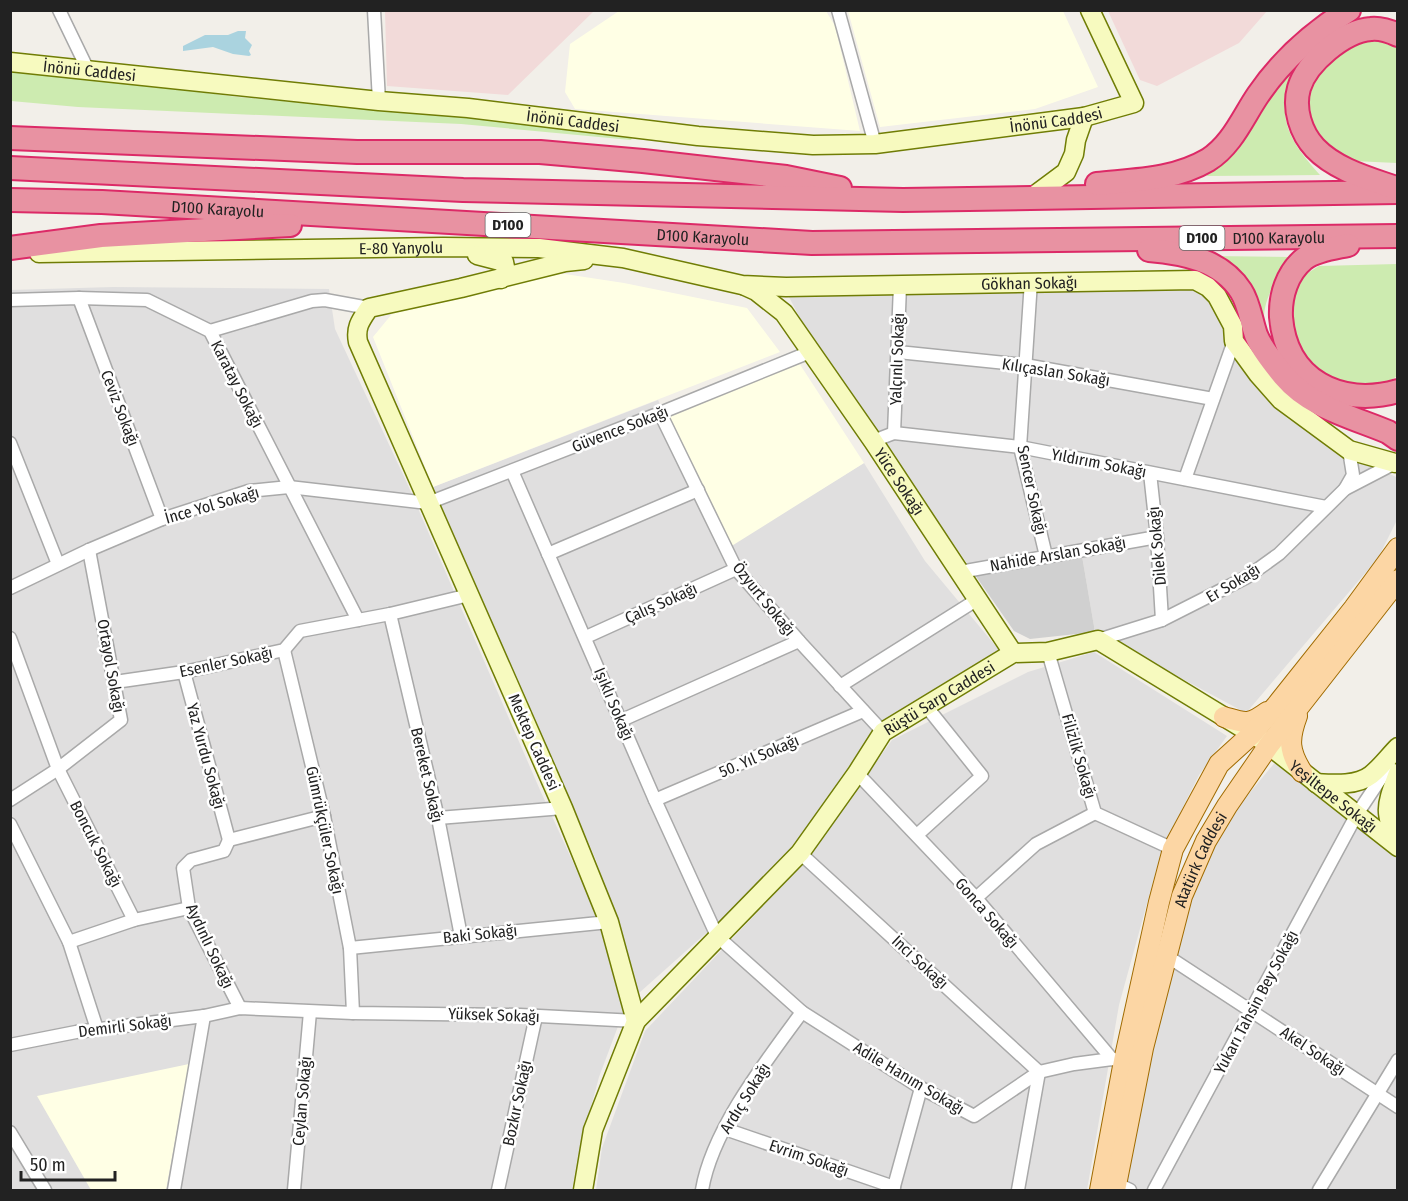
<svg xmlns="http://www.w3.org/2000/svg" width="1408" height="1201" viewBox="0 0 1408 1201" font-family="'Fira Sans Condensed',sans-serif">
  <rect width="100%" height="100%" fill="#f2efe9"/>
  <g fill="#e0dfdf">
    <polygon points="1192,285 1214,306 1240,365 1287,418 1332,447 1396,477 1398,481 1397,520 1378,558 1246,713 1095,632 1082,556 975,575 805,328 789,297"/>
    <polygon points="113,287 329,289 335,329 407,483 540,790 598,917 626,1005 599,1077 578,1155 572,1190 11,1190 10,290"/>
    <polygon points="658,400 730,546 864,463 925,561 999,650 878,726 809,833 723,918 639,993 596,860 433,487"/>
    <polygon points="1094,652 1227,736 1199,775 1162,849 1119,1005 1087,1190 596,1190 602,1148 645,1031 802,865 892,740 1028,672"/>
    <polygon points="1277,760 1397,857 1397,1190 1122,1190 1123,1172 1189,891 1223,825"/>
  </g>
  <g fill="#f2dad9">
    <polygon points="385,11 385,10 594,11 508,95 387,86"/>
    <polygon points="1108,11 1267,11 1239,43 1157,86 1140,80"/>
  </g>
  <g fill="#ffffe5">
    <polygon points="619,11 826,11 835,26 860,131 575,109 565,92 570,44"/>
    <polygon points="848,11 1063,11 1098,87 1035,109 880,127"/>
    <polygon points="545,271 624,283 747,308 780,352 433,487 373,337 396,309"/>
    <polygon points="799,363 864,463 730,547 665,414"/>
    <polygon points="189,1064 166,1190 91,1190 37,1096"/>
  </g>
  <polygon fill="#d0d0d0" points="1082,556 1095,632 1030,639 1014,631 975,575"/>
  <g fill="#cdebb0">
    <polygon points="1369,40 1381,40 1398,49 1397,163 1353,161 1325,146 1313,130 1308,114 1307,100 1312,83 1338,52"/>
    <path d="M 1294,65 L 1301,66 C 1295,77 1288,88 1286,100 C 1280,130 1302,155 1320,175 L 1206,176 L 1235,151 L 1267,100 Z"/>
    <polygon points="11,68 238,97 635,132 631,140 461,124 78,107 11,101"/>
    <path d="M 1213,256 L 1292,257 C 1280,274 1264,296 1264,318 C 1264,328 1270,340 1273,350 Z"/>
    <polygon points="1397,264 1397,376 1377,390 1338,382 1319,370 1305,359 1288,318 1293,296 1303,276 1319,266"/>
  </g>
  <polygon fill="#aad3df" points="238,31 246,31 245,38 252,45 249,51 251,55 249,56 233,54 213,47 183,51 183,46 205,35 228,35"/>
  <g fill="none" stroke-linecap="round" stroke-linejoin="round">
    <defs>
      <g id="street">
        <polyline points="59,10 88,70"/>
        <polyline points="374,10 379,101"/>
        <polyline points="838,10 875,144"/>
        <polyline points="1031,281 1020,447 1046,556"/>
        <polyline points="79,298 162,519"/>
        <polyline points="10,300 79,298 147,300 210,331 358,620"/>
        <polyline points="210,331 312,301 325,300 369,308"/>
        <polyline points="898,352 1025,365 1213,399"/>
        <polyline points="660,413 736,569 799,641 883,732"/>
        <polyline points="894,433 900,286"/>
        <polyline points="873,441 894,433 1020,447 1326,507"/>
        <polyline points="10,443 58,564"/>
        <polyline points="512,471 655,800 717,936 802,1012 921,1088 974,1116 1039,1072 1074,1064 1112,1059 1124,1061"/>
        <polyline points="1150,473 1157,537 1162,620"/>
        <polyline points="1185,479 1234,341"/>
        <polyline points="1345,489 1353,475 1349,450"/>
        <polyline points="548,554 698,490"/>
        <polyline points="960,572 1157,537"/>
        <polyline points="10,588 89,550 162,519 249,491 289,487 428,503 660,413 810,352"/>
        <polyline points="390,614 438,818 461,936"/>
        <polyline points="586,637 736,569"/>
        <polyline points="10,638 58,769 134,920"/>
        <polyline points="1098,640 1162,620 1247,577 1279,554 1345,489 1395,463"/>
        <polyline points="284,650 324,816 350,948 353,1013"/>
        <polyline points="1048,652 1095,813 1173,849"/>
        <polyline points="184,672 229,840"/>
        <polyline points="115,682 184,672 284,650 300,631 390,614 469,595"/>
        <polyline points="840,686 978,599"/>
        <polyline points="622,720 799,641"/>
        <polyline points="857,773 976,898 1112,1059"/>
        <polyline points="10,800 58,769 121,720 89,550"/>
        <polyline points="655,800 863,711"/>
        <polyline points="438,818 563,808"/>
        <polyline points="10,824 69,942 97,1029"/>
        <polyline points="917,835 982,776 926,706"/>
        <polyline points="229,840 224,851 191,860 183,868 189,908 240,1008"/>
        <polyline points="229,840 324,816"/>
        <polyline points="800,853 1039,1072 1018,1190"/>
        <polyline points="976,898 1036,844 1095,813"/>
        <polyline points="69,942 134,920 189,908"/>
        <polyline points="350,948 609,922"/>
        <polyline points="1167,956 1398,1107"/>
        <polyline points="10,1045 76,1032 204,1016 240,1008 353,1013 520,1015 636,1021"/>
        <polyline points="725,1129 894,1187"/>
        <polyline points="10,1132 45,1190"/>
        <polyline points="1115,1183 1130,1190"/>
        <polyline points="174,1190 204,1016"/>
        <polyline points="294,1190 310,1012"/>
        <polyline points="498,1190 536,1016"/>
        <path d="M 702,1190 C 712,1130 766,1061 802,1012"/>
        <polyline points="893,1190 921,1088"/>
        <polyline points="1154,1190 1357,814 1389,766"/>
        <polyline points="1319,1190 1398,1060"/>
      </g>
      <g id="secondary">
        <path id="s1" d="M 10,62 L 379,101 L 468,108 L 698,136 L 813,145 L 875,144 L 1084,117 L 1134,103 L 1090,10"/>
        <polyline points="1031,198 1066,172 1074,154 1076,140 1084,117"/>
        <path id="s2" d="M 39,253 L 443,247 L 539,248 L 623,258 L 742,285 L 786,287 L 1195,280 L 1208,287 L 1217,296 L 1233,326 L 1234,341 L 1258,374 L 1281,400 L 1349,450 L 1395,463"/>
        <polyline points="477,255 504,262 506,272 501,279"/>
        <path id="s3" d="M 745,286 L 756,291 L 784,313 L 873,441 L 1013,653"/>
        <path d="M 1398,773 C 1385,809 1384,809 1398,846"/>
        <path d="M 1316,783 C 1333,784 1357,786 1371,775 C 1381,767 1389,756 1398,747"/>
        <path id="s4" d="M 636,1021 L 800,853 L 857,773 L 883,732 L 1013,653 L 1048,652 L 1098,640 L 1262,740 L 1398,847"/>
        <path d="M 583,1190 L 593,1130 L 636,1021 L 609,922 L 563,808 L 358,342 C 355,327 361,320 369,308 L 461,288 L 565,262 L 584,260"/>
      </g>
      <g id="primary">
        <path d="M 1297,716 C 1288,740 1289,751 1302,772"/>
        <path d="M 1224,717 C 1245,723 1248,726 1267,712"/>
        <polyline points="1100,1190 1124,1061 1159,902 1173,849 1219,764 1252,734 1276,706 1354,608 1398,548"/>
        <path id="s5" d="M 1115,1190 L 1143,1048 L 1182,896 L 1206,841 L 1227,806 L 1269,745 L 1398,580"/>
      </g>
      <g id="highway">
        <polyline points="10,138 357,152 540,152 643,161 786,177 840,188"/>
        <polyline points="10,168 463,190 903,200 1398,192"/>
        <path d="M 1097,184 C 1135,180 1174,180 1208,160 C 1232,145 1243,117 1258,95 C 1281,61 1314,32 1349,10"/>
        <path d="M 1393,187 C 1367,178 1335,169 1315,148 C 1301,133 1293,109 1299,88 C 1307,62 1344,31 1371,29 C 1380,28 1389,31 1398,35"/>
        <path id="s6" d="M 10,200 L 102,202 L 812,243 L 1398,236"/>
        <path d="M 1348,245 C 1334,248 1316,250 1304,259 C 1287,273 1280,296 1281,317 C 1286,380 1340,408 1398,391"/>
        <polyline points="10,248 101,236 290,225"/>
        <path d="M 1149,250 C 1184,253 1221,260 1241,291 C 1249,303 1251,321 1256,335 C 1261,348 1275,365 1284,376 C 1310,407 1352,417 1388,432 L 1398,439"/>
      </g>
    </defs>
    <use href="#street" stroke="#a9a9a9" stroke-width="15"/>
    <use href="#secondary" stroke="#707d05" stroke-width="21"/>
    <use href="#primary" stroke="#a06b00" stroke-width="22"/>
    <use href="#highway" stroke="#dc2a67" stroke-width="26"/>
    <use href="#street" stroke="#fff" stroke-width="12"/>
    <use href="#secondary" stroke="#f7fabf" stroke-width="18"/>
    <use href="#primary" stroke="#fcd6a4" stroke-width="20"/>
    <use href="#highway" stroke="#e892a2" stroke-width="22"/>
  </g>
  <g text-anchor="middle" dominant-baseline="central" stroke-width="5" stroke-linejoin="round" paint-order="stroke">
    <g fill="#fff" stroke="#646464" stroke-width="1.5">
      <rect x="485.5" y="213" width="45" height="24" rx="4.5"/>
      <rect x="1179.5" y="226" width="45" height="24" rx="4.5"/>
    </g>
    <g font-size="15" font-weight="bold" fill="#222">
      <text x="508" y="225">D100</text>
      <text x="1202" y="238">D100</text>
    </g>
    <g font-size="16" fill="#222" stroke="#fff">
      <text stroke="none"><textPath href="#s1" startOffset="80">İnönü Caddesi</textPath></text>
      <text stroke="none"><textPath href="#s1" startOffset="1052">İnönü Caddesi</textPath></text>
      <text stroke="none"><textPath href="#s1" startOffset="566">İnönü Caddesi</textPath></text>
      <text stroke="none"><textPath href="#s6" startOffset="208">D100 Karayolu</textPath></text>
      <text stroke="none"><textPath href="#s6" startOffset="694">D100 Karayolu</textPath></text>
      <text stroke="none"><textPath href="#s6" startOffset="1270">D100 Karayolu</textPath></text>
      <text stroke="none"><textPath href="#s2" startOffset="362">E-80 Yanyolu</textPath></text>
      <text stroke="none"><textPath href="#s2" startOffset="994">Gökhan Sokağı</textPath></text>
      <text transform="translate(897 359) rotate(-88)">Yalçınlı Sokağı</text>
      <text transform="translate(1056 372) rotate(9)">Kılıçaslan Sokağı</text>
      <text transform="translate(237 384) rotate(63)">Karatay Sokağı</text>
      <text transform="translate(120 408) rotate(69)">Ceviz Sokağı</text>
      <text transform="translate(620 429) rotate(-21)">Güvence Sokağı</text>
      <text transform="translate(1099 463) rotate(11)">Yıldırım Sokağı</text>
      <text stroke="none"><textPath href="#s3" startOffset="252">Yüce Sokağı</textPath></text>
      <text transform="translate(1032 490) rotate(78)">Sencer Sokağı</text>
      <text transform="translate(212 505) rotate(-16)">İnce Yol Sokağı</text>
      <text transform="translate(1157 546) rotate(-95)">Dilek Sokağı</text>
      <text transform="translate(1058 554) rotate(-10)">Nahide Arslan Sokağı</text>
      <text transform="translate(1233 583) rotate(-31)">Er Sokağı</text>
      <text transform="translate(764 599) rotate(51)">Özyurt Sokağı</text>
      <text transform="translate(661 603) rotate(-24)">Çalış Sokağı</text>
      <text transform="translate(226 662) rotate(-12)">Esenler Sokağı</text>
      <text transform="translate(111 666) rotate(80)">Ortayol Sokağı</text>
      <text stroke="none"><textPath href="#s4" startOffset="447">Rüştü Sarp Caddesi</textPath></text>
      <text transform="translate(614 704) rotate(67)">Işıklı Sokağı</text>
      <text transform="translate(534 742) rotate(66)">Mektep Caddesi</text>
      <text transform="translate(206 756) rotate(75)">Yaz Yurdu Sokağı</text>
      <text transform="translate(759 756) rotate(-23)">50. Yıl Sokağı</text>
      <text transform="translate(1079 756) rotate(74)">Filizlik Sokağı</text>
      <text transform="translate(427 775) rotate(77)">Bereket Sokağı</text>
      <text stroke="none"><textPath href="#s4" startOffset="903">Yeşiltepe Sokağı</textPath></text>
      <text transform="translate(325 830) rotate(78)">Gümrükçüler Sokağı</text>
      <text transform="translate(96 844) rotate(63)">Boncuk Sokağı</text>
      <text stroke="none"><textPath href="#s5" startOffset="342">Atatürk Caddesi</textPath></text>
      <text transform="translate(987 913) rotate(49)">Gonca Sokağı</text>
      <text transform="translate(480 934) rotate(-6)">Baki Sokağı</text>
      <text transform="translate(210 946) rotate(65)">Aydınlı Sokağı</text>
      <text transform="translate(920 962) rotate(43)">İnci Sokağı</text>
      <text transform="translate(1256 1002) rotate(-62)">Yukarı Tahsin Bey Sokağı</text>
      <text transform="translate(494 1015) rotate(2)">Yüksek Sokağı</text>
      <text transform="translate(125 1026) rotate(-7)">Demirli Sokağı</text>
      <text transform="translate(1313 1051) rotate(34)">Akel Sokağı</text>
      <text transform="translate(909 1078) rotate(31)">Adile Hanım Sokağı</text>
      <text transform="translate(745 1098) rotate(-58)">Ardıç Sokağı</text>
      <text transform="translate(302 1101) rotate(-85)">Ceylan Sokağı</text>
      <text transform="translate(517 1103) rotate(-78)">Bozkır Sokağı</text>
      <text transform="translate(809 1158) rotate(19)">Evrim Sokağı</text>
    </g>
  </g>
  <rect width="1408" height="1201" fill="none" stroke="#222222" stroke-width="24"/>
  <path d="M21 1171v9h94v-9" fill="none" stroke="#222222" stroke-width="3"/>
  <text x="30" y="1171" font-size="18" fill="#222222" stroke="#ffffff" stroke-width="4.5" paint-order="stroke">50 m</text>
</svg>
